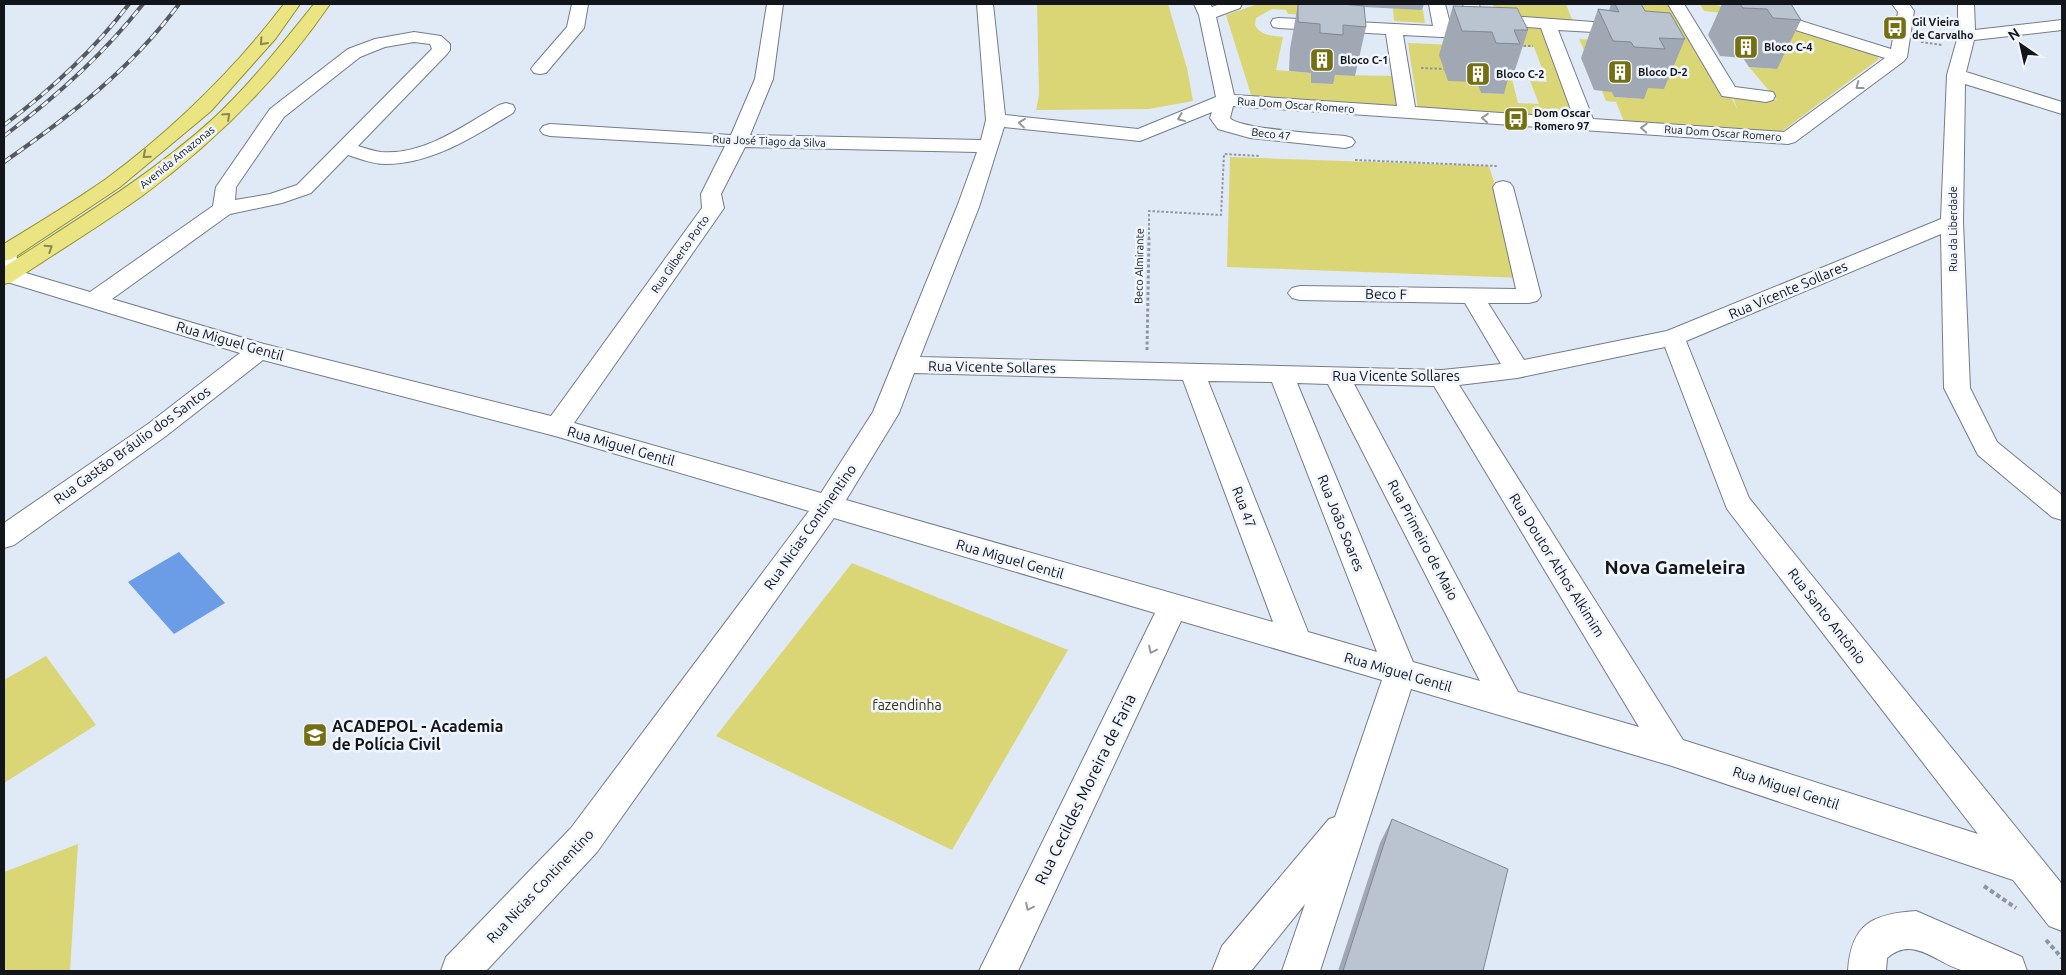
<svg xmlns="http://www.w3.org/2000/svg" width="2066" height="975" viewBox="0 0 2066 975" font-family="Ubuntu,sans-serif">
  <rect width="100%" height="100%" fill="#e0e9f6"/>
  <g fill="#dad676">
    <polygon points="1037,4 1168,4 1187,68 1193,101 1149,109 1036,110 1039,95"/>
    <path d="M 1258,4 L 1336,4 L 1344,17 L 1288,14 L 1286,10 L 1272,9 L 1256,18 L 1255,25 C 1261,36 1271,35 1283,37 L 1276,70 L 1311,73 L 1311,83 L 1332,84 L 1333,75 L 1402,76 L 1403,109 L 1252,98 L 1226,15 Z"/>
    <polygon points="1493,4 1566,4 1573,22 1496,17"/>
    <polygon points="1623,4 1676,4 1729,92 1738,111 1733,97 1777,100 1749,67 1776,69 1769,56 1784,57 1771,37 1732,14 1704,11 1700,4 1713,4 1804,30 1876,55 1879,59 1781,132 1773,133 1625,124 1616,102 1606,101 1602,91 1612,91 1614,97 1643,99 1588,59 1579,39 1645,42"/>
    <polygon points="1393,8 1423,10 1425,23 1394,21"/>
    <polygon points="1491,20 1547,23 1575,121 1418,109 1408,43 1477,46 1448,80 1477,82 1481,93 1503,94 1498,79 1512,79 1518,103 1539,104 1530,81 1547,82 1534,47 1497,45"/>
    <polygon points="1230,157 1489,166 1524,278 1227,267"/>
    <polygon points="852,563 1068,650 952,850 716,736"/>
    <polygon points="46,656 96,725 4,783 4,680"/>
    <polygon points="78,844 70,971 4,971 4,872"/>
  </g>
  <polygon fill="#6b9ce6" points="179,552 225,603 174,634 128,582"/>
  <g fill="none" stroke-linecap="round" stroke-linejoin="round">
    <defs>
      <g id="minor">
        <polygon points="572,4 588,4 584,28 546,73 540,74 534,73 531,69 534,65 567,27"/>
        <path d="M 767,4 L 783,4 L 773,79 L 750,135 L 981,140 L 986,120 L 977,4 L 993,4 L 1005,115 L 1138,129 L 1216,97 L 1199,15 L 1194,4 L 1210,4 L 1212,7 L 1220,4 L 1242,4 L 1240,8 L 1216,17 L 1234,95 L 1397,106 L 1386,34 L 1279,28 L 1273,27 L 1271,23 L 1273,19 L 1279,18 L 1433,26 L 1429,4 L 1445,4 L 1451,27 C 1461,28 1477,25 1485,27 L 1489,34 L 1486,38 L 1480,39 L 1403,35 L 1415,107 L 1574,118 L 1541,28 L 1468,23 L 1463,4 L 1479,4 L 1481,14 L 1635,25 L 1638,29 L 1635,33 L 1629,34 L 1558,30 L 1593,119 L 1784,132 L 1885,58 L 1725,8 L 1723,4 L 1747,4 L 1891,49 L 1898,12 L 1892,4 L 1909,4 L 1914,11 L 1907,57 L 1904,61 L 1795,142 L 1788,144 L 1233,106 L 1230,118 C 1238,129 1326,134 1345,136 L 1352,138 L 1355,142 L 1352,146 L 1345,148 L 1250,138 L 1218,129 L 1210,118 L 1212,112 L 1140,141 L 1004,127 L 979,207 L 920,357 L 1442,370 L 1501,364 L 1465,303 L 1300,300 L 1292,298 L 1288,293 L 1292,288 L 1300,286 L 1516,289 L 1493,187 L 1496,183 L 1503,181 L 1510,183 L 1513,187 L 1541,296 L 1537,301 L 1529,303 L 1488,303 L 1524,360 L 1667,331 L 1941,219 L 1947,75 L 1958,36 L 1958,4 L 1974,4 L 1975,30 L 2062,20 L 2062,30 L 1974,40 L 1966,72 L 2062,102 L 2062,114 L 1965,84 L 1963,222 L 1970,388 L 1997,442 L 2062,495 L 2062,520 L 2052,517 L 1978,455 L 1944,388 L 1941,234 L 1686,341 L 1749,498 L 2062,884 L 2062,931 L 2049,926 L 2013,880 L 1672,766 L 1411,689 L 1320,971 L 1282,971 L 1305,904 L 1251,971 L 1212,971 L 1222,946 L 1329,819 L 1335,817 L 1382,680 L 1181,621 L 1018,971 L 979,971 L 1155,613 L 834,518 L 597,852 L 486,971 L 441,971 L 446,957 L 571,828 L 809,511 L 555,436 L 263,360 L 166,436 L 14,545 L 4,548 L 4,523 L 148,424 L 240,353 L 4,281 L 4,247 L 13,248 L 16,253 L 19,271 L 90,292 L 213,206 L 216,187 L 270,109 L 348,49 L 375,39 L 414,32 L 441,36 L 450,44 L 450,50 L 447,54 L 358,146 C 365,148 373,151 381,152 C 423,156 465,125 499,105 L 506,103 L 513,105 L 515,109 L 513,113 C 474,136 433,164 386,164 C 373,164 360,159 348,155 L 311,193 L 282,203 L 230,214 L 112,299 L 264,344 L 551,416 L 702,208 L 701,194 L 725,146 L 550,136 L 543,134 L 540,130 L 543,126 L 550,124 L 731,135 L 755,79 ZM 414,42 L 430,44 L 432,49 L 297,185 L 270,194 L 235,200 L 236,187 L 284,117 L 360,57 L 385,47 ZM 745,147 L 977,152 L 957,207 L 873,412 L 821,493 L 574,423 L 724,208 L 721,194 ZM 1665,347 L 1727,509 L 1978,834 L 1683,740 L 1459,385 L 1517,378 ZM 914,373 L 1183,380 L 1273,622 L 846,500 L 899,413 ZM 1208,381 L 1272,382 L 1377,652 L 1308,632 ZM 1297,383 L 1328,384 L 1480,681 L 1413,662 ZM 1354,384 L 1434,386 L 1639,727 L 1518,692 Z"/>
        <polygon points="1668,4 1684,4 1735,87 1773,92 1775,96 1773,100 1766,102 1722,96"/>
        <path d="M 1916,911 L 2022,957 L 2027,971 C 2011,971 1979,974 1965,971 C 1937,965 1915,934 1887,958 L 1886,971 L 1848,971 C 1851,924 1872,914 1916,911 Z"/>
      </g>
      <g id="major">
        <path d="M 284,4 L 300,4 L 276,38 L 211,111 L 120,187 L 12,259 L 4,261 L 4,244 C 38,223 73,202 106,179 C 173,129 234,70 284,4 Z"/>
        <path d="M 314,4 L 330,4 C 279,78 215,142 142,196 C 100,226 55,253 12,282 L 4,284 L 4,267 C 76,220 150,176 214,118 C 251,83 282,44 314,4 Z"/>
      </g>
    </defs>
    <use href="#minor" stroke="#747c88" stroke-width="2"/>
    <use href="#major" stroke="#959027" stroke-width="2"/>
    <g stroke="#8f969f" stroke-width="2" stroke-dasharray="2.5 2" stroke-linecap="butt">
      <polyline points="1921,42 1942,45"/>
      <polyline points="1519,46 1533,46"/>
      <polyline points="1421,68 1444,69"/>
      <polyline points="1355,160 1496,166 1497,168"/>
      <polyline points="1149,239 1149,211 1221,215 1224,154 1260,156"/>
    </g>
    <polyline stroke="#8f969f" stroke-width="3" stroke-dasharray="3 2.5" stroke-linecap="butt" points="1147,350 1149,238"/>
    <g stroke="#8f969f" stroke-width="4" stroke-dasharray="4.5 3" stroke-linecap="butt">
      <polyline points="1984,886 2016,908"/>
      <polyline points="2046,940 2062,958"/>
    </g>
    <use href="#minor" fill="#fff" fill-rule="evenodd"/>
    <use href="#major" fill="#eae582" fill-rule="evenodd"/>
    <defs>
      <g id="rail">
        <path d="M 4,125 C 51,90 93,51 129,4"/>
        <path d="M 4,136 C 56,97 103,55 143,4"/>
        <path d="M 4,162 C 70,116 131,69 179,4"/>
      </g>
    </defs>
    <use href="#rail" stroke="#565b62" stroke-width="4"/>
    <use href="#rail" stroke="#f1f6fe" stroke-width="2.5" stroke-dasharray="8" stroke-linecap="butt"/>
  </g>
  <g fill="#a0a8b3">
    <polygon points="1298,4 1342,4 1350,5 1350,4 1424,4 1422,10 1364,7 1366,27 1355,76 1335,75 1333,84 1311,83 1311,73 1289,71 1290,49"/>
    <polygon points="1611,4 1641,4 1645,11 1685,39 1664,89 1648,88 1644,99 1614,97 1612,92 1594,90 1581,58 1598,9 1609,10"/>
    <polygon points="1722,4 1791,4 1801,20 1777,69 1749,67 1743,58 1720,56 1708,35"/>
    <polygon points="1453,6 1528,30 1512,79 1508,79 1504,94 1481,93 1477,82 1448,81 1439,55"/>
    <polygon points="1392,819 1483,971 1338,971 1380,843"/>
  </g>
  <g fill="#bac3d0" stroke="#828892">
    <polygon points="1298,4 1342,4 1364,6 1366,27 1343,25 1343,35 1320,33 1320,24 1298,22"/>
    <polygon points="1615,4 1641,4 1645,11 1670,13 1685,39 1659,38 1665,49 1634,47 1631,42 1613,41 1598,9 1619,12"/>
    <polygon points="1740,4 1791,4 1801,20 1773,18 1767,9 1743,8"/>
    <polygon points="1453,6 1517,8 1528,30 1514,30 1520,44 1496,43 1492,32 1462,31"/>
    <polygon points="1392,819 1508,869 1483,971 1343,971"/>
  </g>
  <defs><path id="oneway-chevron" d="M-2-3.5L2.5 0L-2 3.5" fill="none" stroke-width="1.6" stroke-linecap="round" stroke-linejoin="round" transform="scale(1.25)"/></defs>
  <g stroke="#898753">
    <use href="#oneway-chevron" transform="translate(263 42) rotate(132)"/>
    <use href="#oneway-chevron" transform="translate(227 116) rotate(-42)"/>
    <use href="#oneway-chevron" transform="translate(146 155) rotate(140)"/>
    <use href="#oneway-chevron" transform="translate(49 248) rotate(-33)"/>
  </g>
  <g stroke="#949698">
    <use href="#oneway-chevron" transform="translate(1859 86) rotate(143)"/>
    <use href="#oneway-chevron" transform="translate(1181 118) rotate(158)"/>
    <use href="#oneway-chevron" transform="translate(1485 118) rotate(-176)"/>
    <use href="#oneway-chevron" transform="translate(1022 123) rotate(-174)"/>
    <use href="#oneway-chevron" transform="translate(1644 128) rotate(-177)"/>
    <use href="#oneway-chevron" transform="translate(1152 650) rotate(116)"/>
    <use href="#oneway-chevron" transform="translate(1029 907) rotate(116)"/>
  </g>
  <defs>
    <symbol id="bus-square" viewBox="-11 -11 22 22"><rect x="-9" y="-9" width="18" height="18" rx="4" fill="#746f10" stroke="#f1f6fe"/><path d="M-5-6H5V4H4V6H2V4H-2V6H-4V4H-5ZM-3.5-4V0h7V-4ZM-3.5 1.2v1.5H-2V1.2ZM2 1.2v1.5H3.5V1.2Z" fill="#fff"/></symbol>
    <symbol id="building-square" viewBox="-11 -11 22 22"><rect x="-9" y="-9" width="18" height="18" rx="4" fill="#746f10" stroke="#f1f6fe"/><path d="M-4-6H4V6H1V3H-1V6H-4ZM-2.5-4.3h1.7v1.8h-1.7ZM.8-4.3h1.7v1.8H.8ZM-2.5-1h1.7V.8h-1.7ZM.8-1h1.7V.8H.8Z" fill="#fff"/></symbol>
    <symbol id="school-square" viewBox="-11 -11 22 22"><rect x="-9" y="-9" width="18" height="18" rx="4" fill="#746f10" stroke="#f1f6fe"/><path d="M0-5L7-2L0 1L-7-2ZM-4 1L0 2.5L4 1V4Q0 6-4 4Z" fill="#fff"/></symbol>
  </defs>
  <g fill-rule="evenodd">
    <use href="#bus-square" x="1881" y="14" width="28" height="28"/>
    <use href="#building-square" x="1732" y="33" width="28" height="28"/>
    <use href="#building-square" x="1308" y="46" width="28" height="28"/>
    <use href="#building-square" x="1606" y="58" width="28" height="28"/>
    <use href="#building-square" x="1464" y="60" width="28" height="28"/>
    <use href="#bus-square" x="1502" y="105" width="28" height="28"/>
    <use href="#school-square" x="301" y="721" width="28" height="28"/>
  </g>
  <g text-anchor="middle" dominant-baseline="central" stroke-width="5" stroke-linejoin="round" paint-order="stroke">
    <g font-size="11" font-weight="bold" fill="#121519" stroke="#f1f6fe" text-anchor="start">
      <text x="1912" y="22">Gil Vieira<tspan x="1912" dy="13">de Carvalho</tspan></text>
      <text x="1764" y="47">Bloco C-4</text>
      <text x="1340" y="60">Bloco C-1</text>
      <text x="1638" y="72">Bloco D-2</text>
      <text x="1496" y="74">Bloco C-2</text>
      <text x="1534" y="113">Dom Oscar<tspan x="1534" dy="13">Romero 97</tspan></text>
    </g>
    <g font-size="11" fill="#121519" stroke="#f1f6fe">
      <text transform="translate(1296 105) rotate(4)">Rua Dom Oscar Romero</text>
      <text transform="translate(1723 133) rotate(4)">Rua Dom Oscar Romero</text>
      <text transform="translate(1271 134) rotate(7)">Beco 47</text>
      <text transform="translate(769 141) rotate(2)">Rua José Tiago da Silva</text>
      <text transform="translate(177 157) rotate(-39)">Avenida Amazonas</text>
      <text transform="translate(1953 229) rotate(-90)">Rua da Liberdade</text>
      <text transform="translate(680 254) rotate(-55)">Rua Gilberto Porto</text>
      <text transform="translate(1139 266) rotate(-89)">Beco Almirante</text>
    </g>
    <g font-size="14" fill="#121519" stroke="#f1f6fe">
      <text transform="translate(1788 290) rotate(-23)">Rua Vicente Sollares</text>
      <text transform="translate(1386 294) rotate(1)">Beco F</text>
      <text transform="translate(230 341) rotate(16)">Rua Miguel Gentil</text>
      <text transform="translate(992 367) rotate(1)">Rua Vicente Sollares</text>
      <text x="1396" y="376">Rua Vicente Sollares</text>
      <text transform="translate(132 445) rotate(-36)">Rua Gastão Bráulio dos Santos</text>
      <text transform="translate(621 446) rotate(16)">Rua Miguel Gentil</text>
      <text transform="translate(1244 507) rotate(69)">Rua 47</text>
      <text transform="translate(1341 523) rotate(68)">Rua João Soares</text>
      <text transform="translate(810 527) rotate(-55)">Rua Nicias Continentino</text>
      <text transform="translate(1423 540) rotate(62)">Rua Primeiro de Maio</text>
      <text transform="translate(1010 559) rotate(16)">Rua Miguel Gentil</text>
      <text transform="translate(1557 565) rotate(58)">Rua Doutor Athos Alkimim</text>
      <text transform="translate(1827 616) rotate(52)">Rua Santo Antônio</text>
      <text transform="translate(1398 672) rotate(16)">Rua Miguel Gentil</text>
      <text transform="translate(1786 788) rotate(18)">Rua Miguel Gentil</text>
      <text transform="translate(540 886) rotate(-47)">Rua Nicias Continentino</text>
    </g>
    <g font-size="14" fill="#38350a" stroke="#f1f6fe">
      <text x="907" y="705">fazendinha</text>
    </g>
    <g font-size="16" font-weight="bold" fill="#121519" stroke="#f1f6fe" text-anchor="start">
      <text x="332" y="726">ACADEPOL - Academia<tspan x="332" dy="18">de Polícia Civil</tspan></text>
    </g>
    <g font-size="16" fill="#121519" stroke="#f1f6fe">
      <text transform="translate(1085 789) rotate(-64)">Rua Cecildes Moreira de Faria</text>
    </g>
    <g font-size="19" font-weight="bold" fill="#121519" stroke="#f1f6fe">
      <text x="1675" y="567">Nova Gameleira</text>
    </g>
  </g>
  <rect width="2066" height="975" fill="none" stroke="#121519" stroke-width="10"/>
  <g transform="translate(2021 45) rotate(326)" stroke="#f1f6fe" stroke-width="4" paint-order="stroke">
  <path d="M0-4L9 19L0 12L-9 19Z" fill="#121519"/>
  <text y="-8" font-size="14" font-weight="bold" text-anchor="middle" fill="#121519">N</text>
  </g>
</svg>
